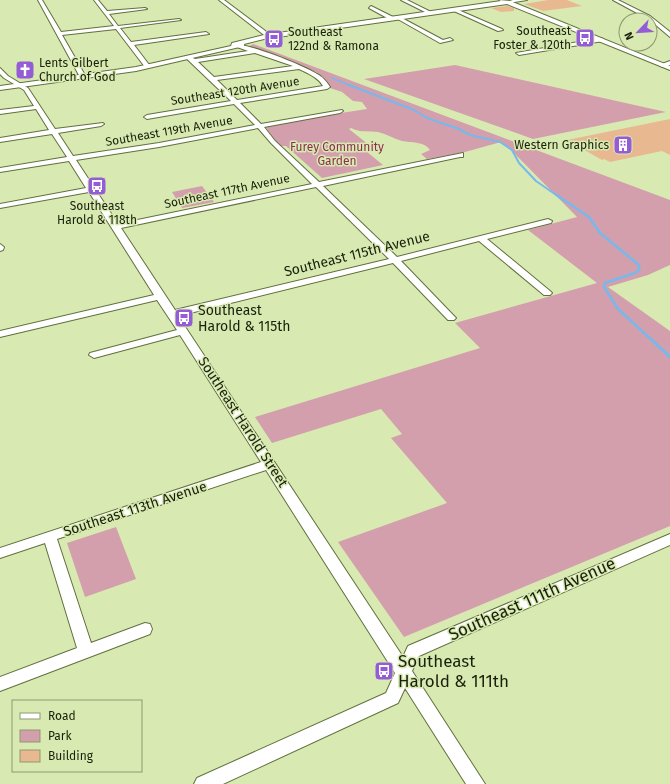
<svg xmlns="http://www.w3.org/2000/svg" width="670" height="784" font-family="'Fira Sans',sans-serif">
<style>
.green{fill:#d39fac}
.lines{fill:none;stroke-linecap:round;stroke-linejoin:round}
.stream-far3{stroke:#75b9ed;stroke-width:1.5}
.stream-far2{stroke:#75b9ed;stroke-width:2}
.stream-far1{stroke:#75b9ed;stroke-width:2.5}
.stream{stroke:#75b9ed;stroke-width:3}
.building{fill:#e8b991}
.minor-casing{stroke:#61703d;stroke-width:2}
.major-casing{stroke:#61703d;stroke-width:2}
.minor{fill:#fff;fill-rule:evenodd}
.major{fill:#fff;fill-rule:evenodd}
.labels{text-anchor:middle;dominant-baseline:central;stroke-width:3;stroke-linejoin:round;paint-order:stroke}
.far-poi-label{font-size:12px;fill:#1a200a;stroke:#d8eab2;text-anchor:end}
.far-street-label{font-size:12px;fill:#1a200a;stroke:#d8eab2}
.far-park-label{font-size:12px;fill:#8d2e4f;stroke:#d8eab2}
.street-label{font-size:14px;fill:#1a200a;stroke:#d8eab2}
.poi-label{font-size:14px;fill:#1a200a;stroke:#d8eab2;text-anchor:start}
.near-street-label{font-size:17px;fill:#1a200a;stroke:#d8eab2}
.near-poi-label{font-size:17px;fill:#1a200a;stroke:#d8eab2;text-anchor:start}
</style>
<rect width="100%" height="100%" fill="#d8eab2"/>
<g class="green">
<path d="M253,44l417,156v65l-22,10 -40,12 62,44v195l-266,111 -66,-95 109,-39 -56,-65 11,-4 -21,-25 -109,34 -17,-26 225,-69 -25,-25 142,-40 -69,-53 49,-13 -64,-65 -12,-10 -36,10 -38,7 -6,-5 9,-4c-6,-9 -19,-7 -28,-9 -8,-2 -15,-7 -24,-9 -9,-1 -18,1 -27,-4l-2,1 20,16 -8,2 22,18 -61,13 -36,-32h-5l-8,-8 -8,-12 43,-8 59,-9 -5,-7 -9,-1 -11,-9 -12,-4 -6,-10 -8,-6 -68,-25z"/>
<polygon points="455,65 666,112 533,139 364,79"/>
<polygon points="202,186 214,202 182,208 172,192"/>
<polygon points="116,527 136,579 85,597 67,543"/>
</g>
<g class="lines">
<polyline class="stream-far3" points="332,78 351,86"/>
<polyline class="stream-far2" points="349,85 414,110 427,118 459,129 470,135 500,142 512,150 519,163 536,181 559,197"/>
<polyline class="stream-far1" points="558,196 589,217 600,233 639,265 639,270 635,273 605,283 604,287 618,309 655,343"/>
<polyline class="stream" points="654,342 670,357"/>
</g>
<g class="building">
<polygon points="548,0 567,0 582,6 543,11 524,4"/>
<polygon points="507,6 514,8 514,11 501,12 491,8"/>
<polygon points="31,66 35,75 24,76 21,67"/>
<polygon points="670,119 670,155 662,151 610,162 604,159 602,160 567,140"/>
</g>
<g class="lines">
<defs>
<g id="minor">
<polygon points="38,0 42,0 61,32 114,26 94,0 98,0 107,11 145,8 147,9 109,14 118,26 179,19 181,20 120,28 131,42 206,32 209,34 134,45 150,66 147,68 145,67 116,29 62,35 86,77 83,79 80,77"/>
<polygon points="219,0 224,0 272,36 272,38 268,38"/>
<polygon points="401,0 407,0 433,13 429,14"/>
<polygon points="513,0 527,0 508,3 506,2"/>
<polygon points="613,0 618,0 650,16 670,32 670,37 650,20"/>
<polygon points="371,6 393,17 393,18 389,19 369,8"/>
<polygon points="456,9 502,29 503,30 498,31 454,11"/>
<polygon points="398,16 443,40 450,38 453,40 440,43 396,18"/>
<polygon points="601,38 603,39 603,41 519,55 516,53"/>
<path d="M237,45c13,-1 68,21 80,29 6,3 9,7 13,13l-3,2 -87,14 21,21 81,-14 1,1 -3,2 -76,14 11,14 44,41 144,-29v4h-3l-137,29 74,71 151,-38 4,2 -1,2 -64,16 63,52 2,2 -2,2h-6l-65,-54 -78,20 53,55 2,2 -2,2h-6l-55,-57 -215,53 225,341 5,-11 262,-112v11l-251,111 -7,15 73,113h-19l-61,-96 -7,15 -175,81h-29l3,-6 189,-85 9,-20 -129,-203 -209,69 34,104 54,-20 5,1 2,5 -2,5 -150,57v-14l77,-29 -32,-105 -45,15v-10l261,-86 -81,-127 -86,23 -5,-3 1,-2 87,-23 -20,-30 -157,37v-6l154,-36 -65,-103 -89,16v-4l86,-16 -17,-27 -69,11v-4l67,-11 -15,-23 -52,8v-4l49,-8 -13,-21 -36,5v-4l34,-4 -10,-16 -20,-12 -4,-4v-6l8,8 20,12 27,41 48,-6 1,1 -3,2 -43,7 15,23 86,-13 96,-18 -21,-21 -87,15 -3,-2 3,-2 84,-14 -45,-43 3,-2 6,3 53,-8 -11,-4zM255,53l38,13 -79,11 -16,-15zM299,69c8,4 19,8 24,17l-86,14 -20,-20zM258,128l13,15 41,41 -194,40 -42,-64 83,-13zM316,187l73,72 -214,51 -54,-82z"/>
<polygon points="670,61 670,65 662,67 659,65"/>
<polygon points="0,244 4,247 3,250 0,251"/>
</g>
<polygon id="major" points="499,0 510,1 670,66 670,70 507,4 264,39 244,44 244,46 136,71 0,90 0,86 136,67 231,46 232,43 264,35 501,1"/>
</defs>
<use href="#minor" class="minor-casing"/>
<use href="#major" class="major-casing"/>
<use href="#minor" class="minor"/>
<use href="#major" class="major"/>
</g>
<defs>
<symbol id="bus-square" viewBox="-11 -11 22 22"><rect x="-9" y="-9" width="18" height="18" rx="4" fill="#945cd5" stroke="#d8eab2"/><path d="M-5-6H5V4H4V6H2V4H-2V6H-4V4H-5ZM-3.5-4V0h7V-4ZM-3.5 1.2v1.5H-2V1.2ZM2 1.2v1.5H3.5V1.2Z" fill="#fff"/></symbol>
<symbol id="church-square" viewBox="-11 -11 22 22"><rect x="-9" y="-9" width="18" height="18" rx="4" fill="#945cd5" stroke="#d8eab2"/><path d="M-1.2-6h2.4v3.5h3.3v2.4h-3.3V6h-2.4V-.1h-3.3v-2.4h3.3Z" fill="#fff"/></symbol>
<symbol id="building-square" viewBox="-11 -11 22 22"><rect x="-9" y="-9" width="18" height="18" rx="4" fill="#945cd5" stroke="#d8eab2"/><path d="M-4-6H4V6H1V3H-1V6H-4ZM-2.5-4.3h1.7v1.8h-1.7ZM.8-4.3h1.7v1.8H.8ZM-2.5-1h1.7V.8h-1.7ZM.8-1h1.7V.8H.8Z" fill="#fff"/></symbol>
</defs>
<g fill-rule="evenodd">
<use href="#bus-square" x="574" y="27" width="22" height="22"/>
<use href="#bus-square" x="263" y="28" width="22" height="22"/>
<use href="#church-square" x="14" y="59" width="22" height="22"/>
<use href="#building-square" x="612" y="134" width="22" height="22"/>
<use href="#bus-square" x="86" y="175" width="22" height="22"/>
<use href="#bus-square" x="173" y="307" width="22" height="22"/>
<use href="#bus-square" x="373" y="660" width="22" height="22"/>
</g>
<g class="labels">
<g class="far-poi-label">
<text x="571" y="31">Southeast<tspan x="571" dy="14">Foster &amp; 120th</tspan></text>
<text x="288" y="32" text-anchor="start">Southeast<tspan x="288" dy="14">122nd &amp; Ramona</tspan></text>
<text x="39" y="63" text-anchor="start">Lents Gilbert<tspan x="39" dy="14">Church of God</tspan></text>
<text x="609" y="145">Western Graphics</text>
<text x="97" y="206" text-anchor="middle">Southeast<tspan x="97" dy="14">Harold &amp; 118th</tspan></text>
</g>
<g class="far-street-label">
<text transform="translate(235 91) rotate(-9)">Southeast 120th Avenue</text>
<text transform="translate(169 131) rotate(-10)">Southeast 119th Avenue</text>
<text transform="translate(227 191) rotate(-12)">Southeast 117th Avenue</text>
</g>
<g class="far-park-label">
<text x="337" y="147">Furey Community<tspan x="337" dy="14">Garden</tspan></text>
</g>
<g class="street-label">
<text transform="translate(357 254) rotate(-14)">Southeast 115th Avenue</text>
<text transform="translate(243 422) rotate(57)">Southeast Harold Street</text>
<text transform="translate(135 509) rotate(-18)">Southeast 113th Avenue</text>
</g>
<g class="poi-label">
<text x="198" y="310">Southeast<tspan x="198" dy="16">Harold &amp; 115th</tspan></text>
</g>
<g class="near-street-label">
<text transform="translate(532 599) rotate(-24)">Southeast 111th Avenue</text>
</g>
<g class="near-poi-label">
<text x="398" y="661">Southeast<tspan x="398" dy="20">Harold &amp; 111th</tspan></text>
</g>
</g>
<rect x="12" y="700" width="130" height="72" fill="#d8eab2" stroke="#8c996f"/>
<rect x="20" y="713" width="20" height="6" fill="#ffffff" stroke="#8c996f"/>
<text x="48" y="720" font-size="12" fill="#1a200a">Road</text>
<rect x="20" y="730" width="20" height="12" fill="#d39fac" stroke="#8c996f"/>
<text x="48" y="740" font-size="12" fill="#1a200a">Park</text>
<rect x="20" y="750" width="20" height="12" fill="#e8b991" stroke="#8c996f"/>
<text x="48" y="760" font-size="12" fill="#1a200a">Building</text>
<g transform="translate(638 32) rotate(245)"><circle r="19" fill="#d8eab2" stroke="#8c996f"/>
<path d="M0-3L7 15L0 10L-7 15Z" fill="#945cd5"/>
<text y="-6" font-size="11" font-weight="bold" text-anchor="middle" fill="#1a200a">N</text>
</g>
</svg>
